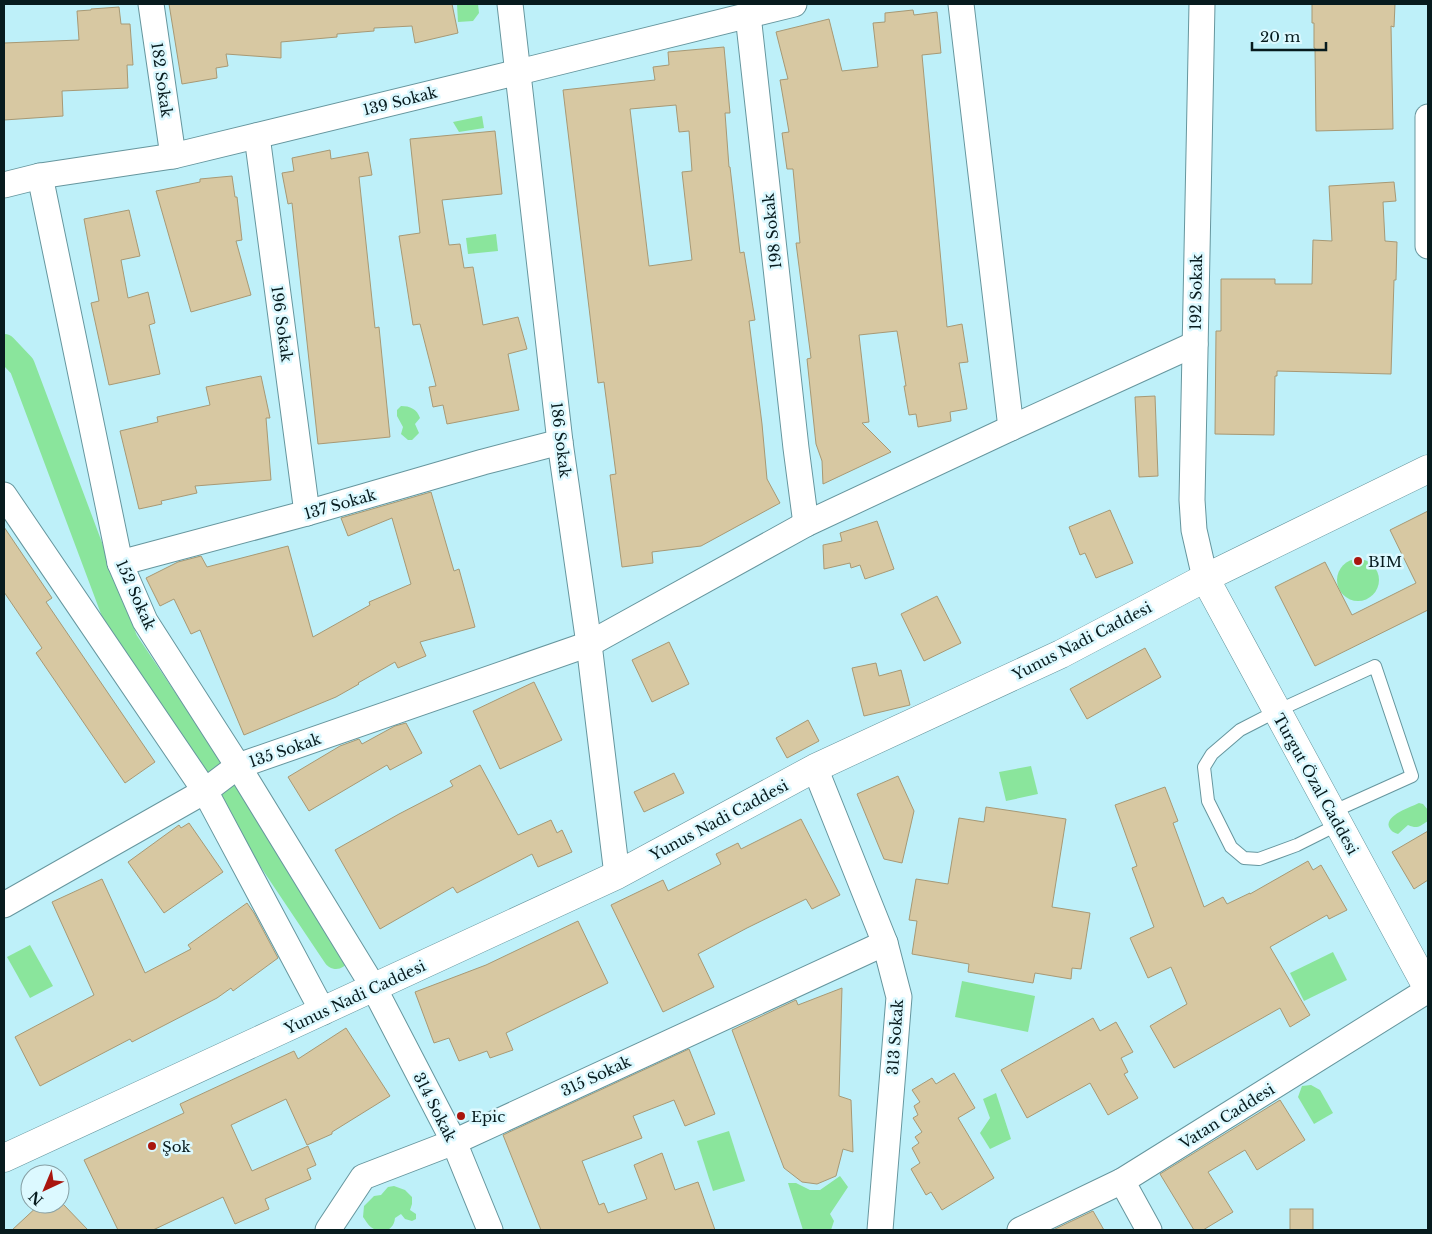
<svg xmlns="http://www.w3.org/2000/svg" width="1432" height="1234" font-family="'Libre Baskerville',serif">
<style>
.water{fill:#8ae59c}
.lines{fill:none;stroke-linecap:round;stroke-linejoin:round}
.canal{stroke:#8ae59c;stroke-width:26}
.building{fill:#d7c8a2;stroke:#a79975;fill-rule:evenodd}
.lane-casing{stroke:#66969e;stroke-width:14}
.street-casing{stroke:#66969e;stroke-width:27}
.secondary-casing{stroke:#66969e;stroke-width:29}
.lane{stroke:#fff;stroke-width:12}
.street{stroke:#fff;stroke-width:25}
.secondary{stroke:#fff;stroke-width:28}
.poi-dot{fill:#a9160f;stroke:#dcf9ff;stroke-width:2}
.labels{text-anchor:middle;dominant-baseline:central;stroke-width:5;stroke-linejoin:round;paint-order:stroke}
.street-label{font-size:15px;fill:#071b1e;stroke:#dcf9ff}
.poi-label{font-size:15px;fill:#071b1e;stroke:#dcf9ff;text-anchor:start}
</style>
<rect width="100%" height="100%" fill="#bef0f9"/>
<g class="water">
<polygon points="457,4 478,4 479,13 473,21 458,22"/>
<polygon points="482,116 484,128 459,132 453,122"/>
<polygon points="496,234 498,251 468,254 466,238"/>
<path d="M401,406c9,0 16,3 19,12l-5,6 4,9 -7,7h-4l-7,-6 2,-7 -6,-11v-6z"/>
<circle cx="1358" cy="580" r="21"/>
<polygon points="1031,766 1038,794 1006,801 999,772"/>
<path d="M1419,803l4,1 5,6v11c-9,6 -11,8 -20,4l-10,9c-4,-1 -7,-3 -9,-7 -4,-12 22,-20 30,-24z"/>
<polygon points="30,945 53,986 30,998 7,957"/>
<polygon points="1333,952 1347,980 1304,1001 1290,973"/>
<polygon points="962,981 1035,996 1028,1032 955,1017"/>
<polygon points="1311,1085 1320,1090 1333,1113 1314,1124 1298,1097 1302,1086"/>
<polygon points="996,1093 1011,1139 990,1149 980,1133 990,1118 983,1099"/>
<polygon points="729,1131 745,1181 713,1191 697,1141"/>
<polygon points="840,1176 848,1187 830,1214 834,1221 831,1230 803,1230 788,1183 796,1183 810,1190 820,1190"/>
<path d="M394,1186l11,4 7,7v7l-2,6 6,4v5l-4,2 -7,-2 -4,-5 -6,4c-1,11 -10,16 -21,11 -5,-2 -8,-8 -11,-12l1,-11 10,-10 7,-1 7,-8z"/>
</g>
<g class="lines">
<polyline class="canal" points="4,347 22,366 125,641 336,956"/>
</g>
<g class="building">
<polygon points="169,4 452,4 458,33 415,43 412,26 374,28 374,31 337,34 337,37 281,42 281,58 226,54 228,66 216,68 217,78 182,84"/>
<polygon points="1312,4 1395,4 1394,27 1391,26 1393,129 1316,131 1315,48 1314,48 1314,23 1312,23"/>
<polygon points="119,7 121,24 130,24 133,65 127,65 128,88 62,91 63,116 4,120 4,43 79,40 77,11 91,10 91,9"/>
<polygon points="913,10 914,15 937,12 941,53 922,55 947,327 962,324 968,362 959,363 967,409 950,412 951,421 918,427 916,414 909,415 904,386 906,386 897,331 859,335 869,422 862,423 891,452 823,484 822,461 816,444 807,359 811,358 796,243 800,243 793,169 787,169 782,133 789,132 780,80 788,79 776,32 829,19 842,71 878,67 873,23 885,22 885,13"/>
<path d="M724,47l6,66h-5l4,54h1l10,86 4,-1 11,68 -6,1 13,103 5,55 13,24 -79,43 -49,6 1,11 -31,4 -12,-92 6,-1 -12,-92 -6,1 -35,-293 92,-10 -2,-13 16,-2 -1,-13zM676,105l3,27 10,-1 3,40 -10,1 10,88 -43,6 -19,-157z"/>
<polygon points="495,131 502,194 442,200 449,245 460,244 464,268 473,267 483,325 518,317 527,349 508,354 519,410 447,424 443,405 433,407 429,387 436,386 420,324 413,325 399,236 420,233 410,139"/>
<polygon points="330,150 331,159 368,152 372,175 359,177 375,328 379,327 390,437 318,444 292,203 288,204 282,173 294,171 292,158"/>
<polygon points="232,176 235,197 237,197 242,240 236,241 251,295 191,312 156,191 200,182 200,179"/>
<polygon points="1394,182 1396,201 1383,202 1385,241 1397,242 1396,280 1394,280 1391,374 1277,371 1277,376 1275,376 1274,435 1215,434 1216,331 1221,331 1221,279 1275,279 1275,284 1312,284 1313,240 1332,241 1329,186"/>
<polygon points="129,210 140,256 121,260 128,298 148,292 155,323 149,325 160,374 109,385 91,303 99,301 84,219"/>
<polygon points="261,376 270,418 266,418 271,480 195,486 197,493 161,501 162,504 139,509 120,431 158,422 157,417 210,405 206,387"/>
<polygon points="1155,396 1158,476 1139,477 1135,397"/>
<polygon points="431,492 454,571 459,569 475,627 420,642 426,656 398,668 395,662 358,683 359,684 336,697 244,735 200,630 191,634 174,599 160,606 146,578 178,562 201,556 207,567 288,546 313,637 370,605 369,602 411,584 392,518 348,536 341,518"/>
<polygon points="1110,510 1133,563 1096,578 1085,553 1080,555 1069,527"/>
<polygon points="1428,511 1428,610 1315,666 1275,587 1325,562 1352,615 1416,583 1390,530"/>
<polygon points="877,521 894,569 865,579 860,565 851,568 850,563 824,569 823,545 842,541 840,533"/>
<polygon points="4,527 52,598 46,602 155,762 125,783 36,653 42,648 4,592"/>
<polygon points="937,596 961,643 924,661 901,614"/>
<polygon points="669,642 689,684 652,702 632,660"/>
<polygon points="1145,648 1161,677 1087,719 1070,689"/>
<polygon points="876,663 879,676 901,670 910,705 864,716 852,668"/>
<polygon points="534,682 562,740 500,769 473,711"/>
<polygon points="808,720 819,741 787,758 776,738"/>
<polygon points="406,723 422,753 390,770 387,765 309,811 288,777 340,746 359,739 362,744 395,726"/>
<polygon points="480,765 518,835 551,820 557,833 562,830 572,852 538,867 532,854 457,893 453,887 380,929 335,850 399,814 453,786 450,781"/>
<polygon points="674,773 684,793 644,812 634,792"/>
<polygon points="898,776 914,811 902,863 884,859 857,794"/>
<polygon points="1165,787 1178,821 1173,823 1204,907 1223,897 1227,904 1250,893 1250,894 1308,861 1313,870 1321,865 1347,910 1329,919 1327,915 1270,947 1310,1015 1290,1027 1280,1008 1174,1068 1150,1026 1187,1004 1171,967 1148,978 1130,938 1154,927 1132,868 1137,866 1115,805"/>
<polygon points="986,807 1066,819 1052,907 1090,913 1081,969 1072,968 1071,979 1035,973 1033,983 968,972 969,964 912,954 917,921 909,920 916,879 948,884 959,818 984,822"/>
<polygon points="801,819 840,895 812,909 806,899 747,928 698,954 714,987 663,1012 611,905 663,880 668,891 721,864 716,854 738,843 741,849"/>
<polygon points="189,823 223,872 164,913 128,862 179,825 181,828"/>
<polygon points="1428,831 1428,880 1414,889 1392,852"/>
<polygon points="102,879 145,973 191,949 188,945 247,903 254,913 278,958 233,991 231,988 217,998 132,1042 130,1039 40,1086 15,1037 94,995 52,902"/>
<polygon points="578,921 608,983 506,1033 513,1050 490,1058 487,1051 459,1061 449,1038 434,1043 415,992 486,965"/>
<polygon points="842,988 839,1096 851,1100 853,1152 843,1149 836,1176 817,1184 802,1182 784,1168 732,1030 796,1000 798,1005"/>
<polygon points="1093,1018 1100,1031 1116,1022 1133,1052 1121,1058 1128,1072 1124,1074 1138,1098 1108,1115 1090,1083 1027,1118 1001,1070"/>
<polygon points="346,1028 390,1096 332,1132 332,1134 307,1145 286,1099 231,1125 252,1171 308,1146 316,1165 307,1169 311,1179 265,1199 269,1209 235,1224 223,1197 153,1230 118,1230 84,1160 184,1113 180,1104 294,1051 298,1059"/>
<polygon points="689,1049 715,1114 685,1126 674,1100 633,1116 642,1138 582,1161 599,1205 604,1203 608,1213 647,1199 634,1165 662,1153 675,1190 698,1182 715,1230 541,1230 503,1135"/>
<polygon points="954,1073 975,1108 958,1118 994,1178 942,1210 931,1192 926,1195 911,1169 920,1163 912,1148 919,1143 915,1137 922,1132 913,1118 918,1115 914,1106 920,1102 912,1090 932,1078 936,1084"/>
<polygon points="1280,1100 1305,1140 1257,1170 1245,1150 1208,1172 1233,1212 1203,1230 1194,1230 1160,1174"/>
<polygon points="40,1204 63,1204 88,1230 12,1230"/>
<rect x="1290" y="1209" width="23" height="21"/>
<polygon points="1093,1211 1104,1230 1053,1230"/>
</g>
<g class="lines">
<defs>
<polyline id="lane" points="1332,812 1412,776 1375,666 1277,711 1240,730 1212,754 1204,767 1208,801 1231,847 1244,858 1259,859 1297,845 1339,824"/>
<g id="street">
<polyline points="151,4 173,156"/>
<polyline points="510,4 560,442 589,644 617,875"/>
<polyline points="961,4 1011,428"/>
<polyline points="1202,4 1192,500 1194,530 1205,578"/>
<polyline points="748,15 796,448 806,524"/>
<polyline points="1428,117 1428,246"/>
<polyline points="257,136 307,513"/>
<polyline points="40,176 120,563 145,621 238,766 374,988 454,1142 490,1230"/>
<polyline points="4,185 40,176 173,156 519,72 794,4"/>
<polyline points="4,495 205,791 323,1012"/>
<polyline points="120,563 307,513 483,462 560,442"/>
<polyline points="815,768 885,943 899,997 880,1230"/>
<polyline points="4,905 205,791 238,766 589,644 806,524 1011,428 1195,344"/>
<polyline points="1122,1181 1149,1230"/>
<polyline points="328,1230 363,1177 454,1142 885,943"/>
<polyline points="1020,1230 1122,1181 1428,990"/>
</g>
<g id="secondary">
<polyline points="1205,578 1428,989"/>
<polyline points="4,1158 617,875 815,768 1061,654 1205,578 1428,469"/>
</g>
</defs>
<use href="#lane" class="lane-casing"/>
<use href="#street" class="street-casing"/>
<use href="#secondary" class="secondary-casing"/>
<use href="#lane" class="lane"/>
<use href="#street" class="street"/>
<use href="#secondary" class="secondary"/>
</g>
<g class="poi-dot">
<circle cx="1358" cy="561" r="5"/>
<circle cx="461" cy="1116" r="5"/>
<circle cx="152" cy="1146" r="5"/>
</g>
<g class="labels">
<g class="street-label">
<text transform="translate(162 80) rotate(82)">182 Sokak</text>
<text transform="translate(400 101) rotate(-14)">139 Sokak</text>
<text transform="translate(772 231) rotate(-96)">198 Sokak</text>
<text transform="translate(1196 292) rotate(-89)">192 Sokak</text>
<text transform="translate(282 324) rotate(82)">196 Sokak</text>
<text transform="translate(561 440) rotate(83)">186 Sokak</text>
<text transform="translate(340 504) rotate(-16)">137 Sokak</text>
<text transform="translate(136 595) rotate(66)">152 Sokak</text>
<text transform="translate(1082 641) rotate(-27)">Yunus Nadi Caddesi</text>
<text transform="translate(285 750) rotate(-19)">135 Sokak</text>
<text transform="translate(1316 784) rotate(61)">Turgut Özal Caddesi</text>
<text transform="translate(719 820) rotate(-28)">Yunus Nadi Caddesi</text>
<text transform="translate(355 997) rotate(-25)">Yunus Nadi Caddesi</text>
<text transform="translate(895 1037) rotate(-86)">313 Sokak</text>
<text transform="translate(596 1076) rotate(-25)">315 Sokak</text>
<text transform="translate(435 1107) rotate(63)">314 Sokak</text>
<text transform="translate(1227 1116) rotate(-32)">Vatan Caddesi</text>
</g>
<g class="poi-label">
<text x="1368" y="561">BIM</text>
<text x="471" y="1116">Epic</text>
<text x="162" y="1146">Şok</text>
</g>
</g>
<rect width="1432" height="1234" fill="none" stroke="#071b1e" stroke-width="10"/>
<g transform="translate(45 1189) rotate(224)"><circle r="24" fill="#dcf9ff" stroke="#87a0a5"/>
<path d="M0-4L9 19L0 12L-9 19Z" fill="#a9160f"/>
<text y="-8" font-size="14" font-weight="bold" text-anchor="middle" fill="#071b1e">N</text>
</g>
<path d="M1252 42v8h74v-8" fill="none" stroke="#071b1e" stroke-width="2.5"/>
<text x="1260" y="42" font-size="15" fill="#071b1e" stroke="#dcf9ff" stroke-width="4" paint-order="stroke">20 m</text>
</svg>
